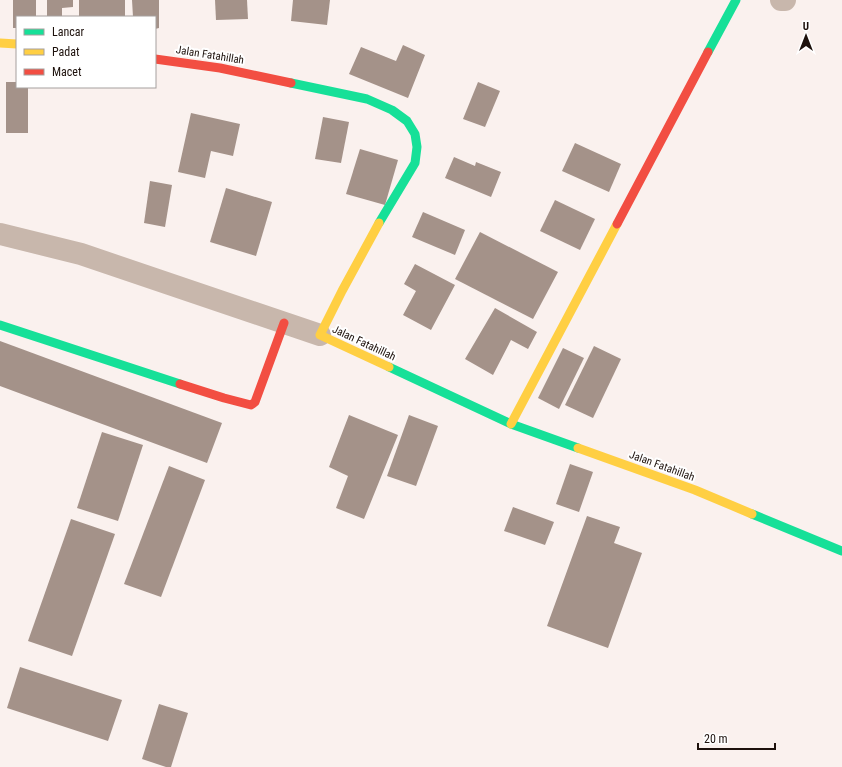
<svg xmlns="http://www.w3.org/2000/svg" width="842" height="767" font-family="'Roboto Condensed',sans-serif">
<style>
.building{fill:#a49289}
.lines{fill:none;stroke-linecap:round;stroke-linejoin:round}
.street{stroke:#c8b7ac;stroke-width:22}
.fast{stroke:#16e098;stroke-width:9}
.slow{stroke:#ffcf43;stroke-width:9}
.jam{stroke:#f24e42;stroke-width:9}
.labels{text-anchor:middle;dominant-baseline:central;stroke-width:4;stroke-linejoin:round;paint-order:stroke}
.street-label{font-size:11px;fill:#1d110c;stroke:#fff}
</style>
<rect width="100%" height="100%" fill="#faf1ee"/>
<g class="building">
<polygon points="13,0 36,0 36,17 17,17 17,28 13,28"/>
<polygon points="47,0 73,0 73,7 62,8 62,17 47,17"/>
<rect x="79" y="0" width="46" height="17"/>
<polygon points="132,0 159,0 159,28 155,29 155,17 133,17"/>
<polygon points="215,0 247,0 248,19 216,20"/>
<polygon points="293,0 330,0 327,25 291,21"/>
<polygon points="403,45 425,55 408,98 349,74 361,47 396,61"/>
<polygon points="6,82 17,82 17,87 28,87 28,133 6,133"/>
<polygon points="478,82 500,91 485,127 463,119"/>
<polygon points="191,113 240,124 233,156 211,151 205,178 178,172"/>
<polygon points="323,117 349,122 341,163 315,159"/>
<polygon points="575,143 621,164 609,192 562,171"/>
<polygon points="360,149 398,160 385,205 346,194"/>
<polygon points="454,157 475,166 476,162 501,172 491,197 445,178"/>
<polygon points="150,181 172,185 165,227 144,223"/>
<polygon points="226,188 272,202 256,256 210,242"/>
<polygon points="555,200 595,219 580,250 540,231"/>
<polygon points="423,212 465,230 455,255 412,237"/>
<polygon points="480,232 558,272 533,319 455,279"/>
<polygon points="415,264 455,285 431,330 403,315 416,291 404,284"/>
<polygon points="495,308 537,332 528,349 511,340 493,375 465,359"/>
<polygon points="0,341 222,423 207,463 0,386"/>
<polygon points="594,346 621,359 593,418 565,405"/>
<polygon points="563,348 584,358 559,409 538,398"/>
<polygon points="349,415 398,435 364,519 336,508 348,476 329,467"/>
<polygon points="409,415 438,426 416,486 387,476"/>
<polygon points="102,432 143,445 118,521 77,508"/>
<polygon points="570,464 593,472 579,512 556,504"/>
<polygon points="169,466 205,480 161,597 124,584"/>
<polygon points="513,507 554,522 545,545 504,531"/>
<polygon points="587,516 620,527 614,543 642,553 608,648 547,626"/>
<polygon points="71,519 115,534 72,656 28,641"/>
<polygon points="20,667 122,700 108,741 7,708"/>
<polygon points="159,704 188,713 171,767 166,767 142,759"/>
</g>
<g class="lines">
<g class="street">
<polyline points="781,0 785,0"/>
<polyline points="0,234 81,254 320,335"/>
</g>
<g class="fast">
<polyline points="708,52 736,0"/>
<polyline points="291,83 367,99 392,110 407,121 415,134 417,147 415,163 379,223"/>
<polyline points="0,325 180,384"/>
<polyline points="389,367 511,424 578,448"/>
<polyline points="752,514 842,551"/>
</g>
<g class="slow">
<polyline points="0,43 17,44"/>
<polyline points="379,223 342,291 320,335 389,367"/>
<polyline points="511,424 617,224"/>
<polyline points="578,448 695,490 752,514"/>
</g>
<g class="jam">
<polyline points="155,59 220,68 291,83"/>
<polyline points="617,224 708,52"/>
<polyline points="180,384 224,398 251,405 255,402 284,323"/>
</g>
</g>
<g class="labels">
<g class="street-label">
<text transform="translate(210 55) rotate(9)">Jalan Fatahillah</text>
<text transform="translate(364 343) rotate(25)">Jalan Fatahillah</text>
<text transform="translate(662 466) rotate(20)">Jalan Fatahillah</text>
</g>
</g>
<rect x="16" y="16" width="140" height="72" fill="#ffffff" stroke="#a5a09e"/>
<rect x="24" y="29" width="20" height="6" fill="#16e098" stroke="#a5a09e"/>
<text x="52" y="36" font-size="12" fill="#1d110c">Lancar</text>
<rect x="24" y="49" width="20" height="6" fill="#ffcf43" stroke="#a5a09e"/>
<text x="52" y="56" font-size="12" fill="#1d110c">Padat</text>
<rect x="24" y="69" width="20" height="6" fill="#f24e42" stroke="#a5a09e"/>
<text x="52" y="76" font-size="12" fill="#1d110c">Macet</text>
<g transform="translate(806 36)" stroke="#ffffff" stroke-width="3" paint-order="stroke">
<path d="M0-3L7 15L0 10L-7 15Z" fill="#1d110c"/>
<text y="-6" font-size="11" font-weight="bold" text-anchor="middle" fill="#1d110c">U</text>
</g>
<path d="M698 743v6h77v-6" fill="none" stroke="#1d110c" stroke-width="2"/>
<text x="704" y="743" font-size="12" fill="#1d110c" stroke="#ffffff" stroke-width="3" paint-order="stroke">20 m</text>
</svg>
